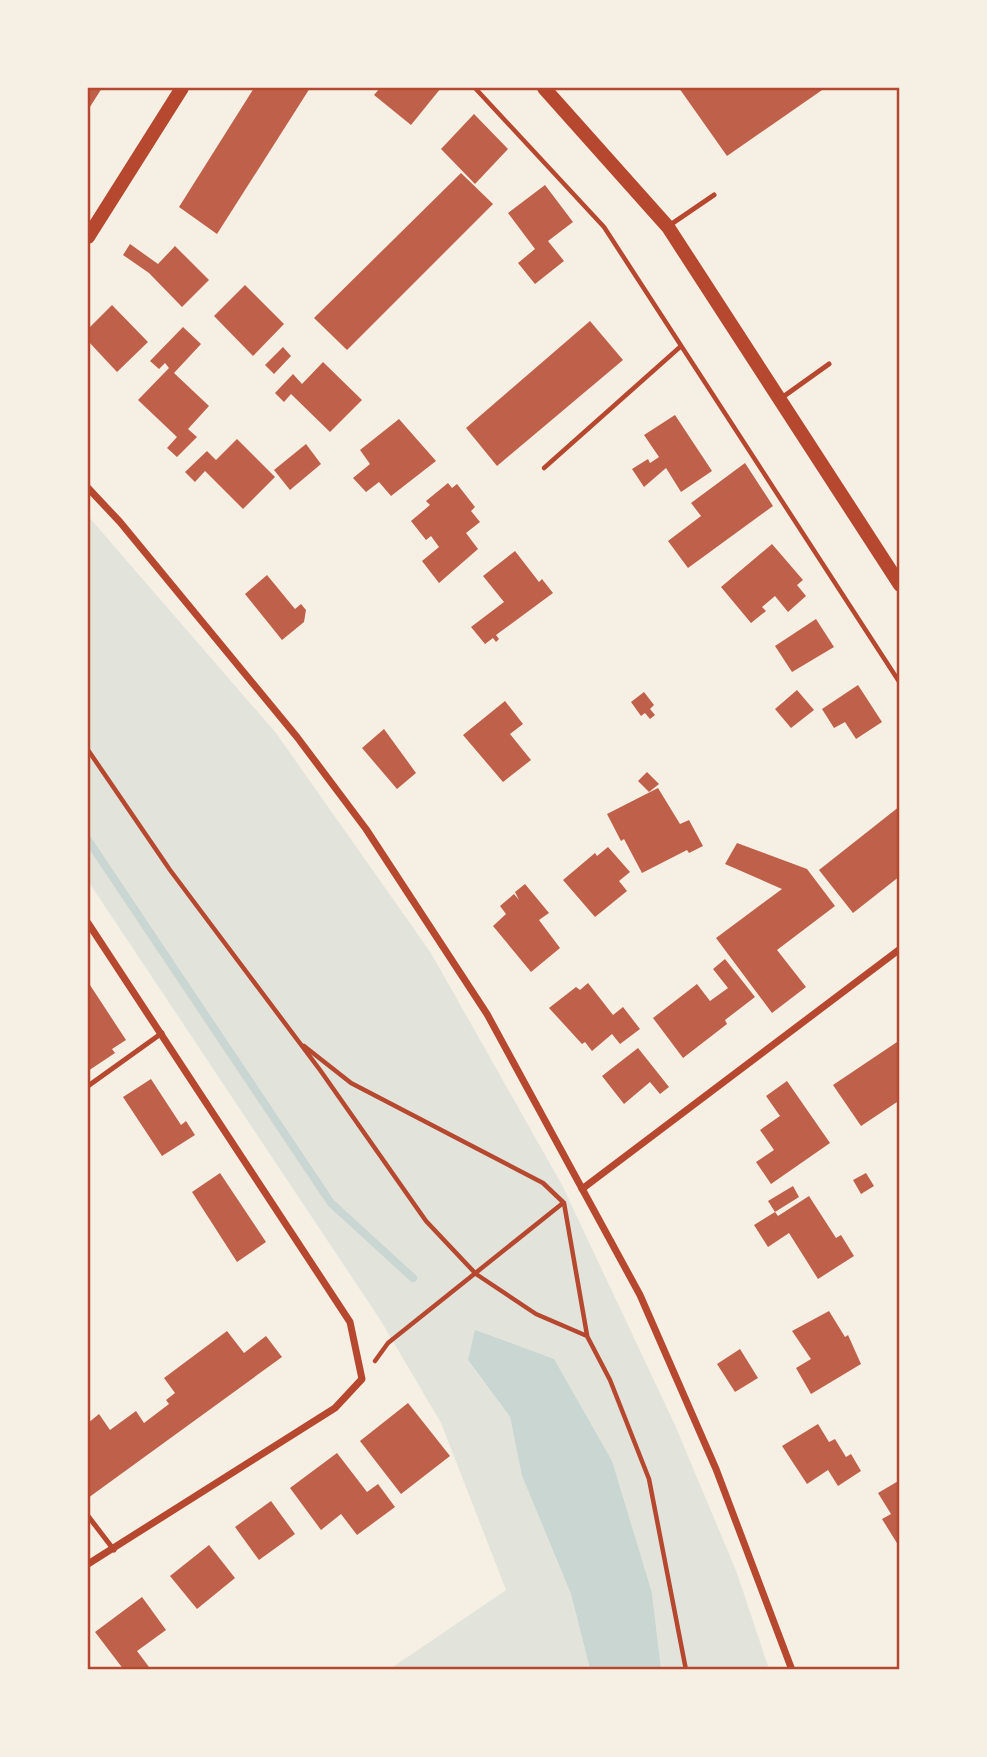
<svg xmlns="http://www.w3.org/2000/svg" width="987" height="1757" font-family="Montserrat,sans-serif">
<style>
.green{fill:#e2e4dc}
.water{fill:#c9d6d2}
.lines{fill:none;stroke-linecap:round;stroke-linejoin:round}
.stream{stroke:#c9d6d2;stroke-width:8}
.building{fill:#bf614a}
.path{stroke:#b5482f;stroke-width:4.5}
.service{stroke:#b5482f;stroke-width:5}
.minor{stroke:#b5482f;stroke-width:7}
.secondary{stroke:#b5482f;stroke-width:14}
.neatline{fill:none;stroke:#b5482f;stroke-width:2.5}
</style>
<rect width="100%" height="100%" fill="#f6efe4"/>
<polygon class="green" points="88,516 276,733 431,953 562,1185 675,1425 737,1573 769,1669 661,1669 652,1593 468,1361 510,1417 522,1476 571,1594 590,1669 390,1669 506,1590 441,1423 381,1321 88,881"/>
<polygon class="water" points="475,1330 554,1359 612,1461 652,1593 661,1669 590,1669 571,1594 522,1476 510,1417 468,1360"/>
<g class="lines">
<polyline class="stream" points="88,840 331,1203 413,1278"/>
</g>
<g class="building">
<polygon points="88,88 102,88 88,110"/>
<polygon points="254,88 310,88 217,234 179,207"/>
<polygon points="380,88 441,88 411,125 374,95"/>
<polygon points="679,88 825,88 727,156"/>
<polygon points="474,114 508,149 475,184 441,149"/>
<polygon points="461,173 493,204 347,350 314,318"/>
<polygon points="545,185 573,222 548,241 564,261 535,284 518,263 535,249 508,213"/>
<polygon points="130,244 158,264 175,246 209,280 182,307 149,273 123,255"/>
<polygon points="245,285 284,324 253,356 214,316"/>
<polygon points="112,305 148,342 117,372 88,341 88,329"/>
<polygon points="590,321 623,360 497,466 466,428"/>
<polygon points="183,327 201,344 174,373 209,406 188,429 197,437 177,457 167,448 177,437 138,400 169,368 165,363 159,369 150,361"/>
<polygon points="283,347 291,356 274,374 265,365"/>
<polygon points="323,362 362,400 330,432 291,394 284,402 275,393 293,374 302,384"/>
<polygon points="675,415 712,471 681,492 666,468 644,487 632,469 648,459 650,463 659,457 644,435"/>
<polygon points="399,419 436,461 391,496 379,482 366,492 353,478 370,464 360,450"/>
<polygon points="237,439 275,477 243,509 205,471 195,482 185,472 207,451 216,460"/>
<polygon points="306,444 321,464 290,490 274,470"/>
<polygon points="745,463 773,506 688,568 668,541 701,516 691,503"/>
<polygon points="448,483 452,488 457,484 475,507 471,511 480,522 466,533 478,549 439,583 422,561 439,547 431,536 426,540 411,521 430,505 426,501"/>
<polygon points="772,544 803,580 797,585 806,596 788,612 775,596 762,607 766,611 751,623 721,587"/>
<polygon points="515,551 539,582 542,579 553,593 496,635 499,639 496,642 493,638 485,644 471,627 504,602 483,576"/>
<polygon points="267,575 295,609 301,604 306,610 304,622 282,640 245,594"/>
<polygon points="816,619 834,647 792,672 775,646"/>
<polygon points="858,685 882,722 856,739 845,722 834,728 822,709"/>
<polygon points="797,690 814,710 791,728 775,709"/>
<polygon points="644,692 654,705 650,709 655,715 650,719 645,713 641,716 631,702"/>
<polygon points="505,701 523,724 510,734 531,760 503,782 463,735"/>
<polygon points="384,729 416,773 397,789 362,748"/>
<polygon points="647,772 659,784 649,792 638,781"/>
<polygon points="658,788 680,824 689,820 703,846 689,853 687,850 642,873 624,839 621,841 607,814"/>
<polygon points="900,806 900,876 853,913 819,870"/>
<polygon points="737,843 807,869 835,906 777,950 806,987 772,1013 716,938 782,889 725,864"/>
<polygon points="608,847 630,872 619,881 627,891 595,917 563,880 595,853 597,856"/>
<polygon points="525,884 549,913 539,920 560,948 531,972 493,926 506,914 500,906 514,894 519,900 515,892"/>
<polygon points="725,959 755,997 725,1020 727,1024 683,1058 653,1018 697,984 710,1001 728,988 713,969"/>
<polygon points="88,982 126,1040 112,1049 115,1053 88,1071"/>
<polygon points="588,983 613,1015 623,1007 640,1029 620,1044 612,1034 592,1051 585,1042 582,1044 549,1008 576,987 580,990"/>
<polygon points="900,1040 900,1100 861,1126 833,1085"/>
<polygon points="638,1048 669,1087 660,1094 650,1082 624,1104 602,1076"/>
<polygon points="151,1079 181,1125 186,1121 195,1135 162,1156 123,1097"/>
<polygon points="787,1081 830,1143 771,1184 756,1162 774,1150 760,1130 780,1116 766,1096"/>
<polygon points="220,1173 266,1242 237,1262 192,1192"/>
<polygon points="866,1173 874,1186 861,1194 853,1180"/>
<polygon points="793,1186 799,1197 775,1212 768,1201"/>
<polygon points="809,1196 836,1238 841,1235 854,1256 818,1279 789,1233 768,1247 754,1225 775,1212 778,1216"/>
<polygon points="829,1311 845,1337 848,1335 861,1364 811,1394 796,1368 811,1359 792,1331"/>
<polygon points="227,1331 244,1353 266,1336 282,1357 88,1498 88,1423 99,1414 110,1430 136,1411 144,1423 169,1404 166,1400 175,1393 164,1378"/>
<polygon points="740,1349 758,1378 735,1392 717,1364"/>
<polygon points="408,1403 450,1456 401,1494 360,1441"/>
<polygon points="818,1424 829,1442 835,1439 846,1457 851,1454 861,1471 838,1486 828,1470 807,1484 782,1446"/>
<polygon points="337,1453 367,1492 378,1484 395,1507 357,1535 341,1514 321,1530 290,1488"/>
<polygon points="900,1480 900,1548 882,1519 891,1514 878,1493"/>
<polygon points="271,1501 295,1534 259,1560 235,1527"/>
<polygon points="209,1545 235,1578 197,1609 170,1576"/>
<polygon points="142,1597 166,1630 137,1651 149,1667 124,1670 95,1632"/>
</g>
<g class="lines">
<g class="path">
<polyline points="475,88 604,227 900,683"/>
<polyline points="544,468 680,347"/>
<polyline points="88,750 170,870 320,1070 426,1221 476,1274 536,1314 587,1336 610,1380 649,1479 686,1670"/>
<polyline points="304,1046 351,1083 543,1183 564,1203 587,1335"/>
<polyline points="375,1361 388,1343 563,1203"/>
</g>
<g class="service">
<polyline points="670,225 714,195"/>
<polyline points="780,399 829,364"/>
<polyline points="88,1086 162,1033"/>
<polyline points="88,1516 114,1550"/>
</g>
<g class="minor">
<polyline points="88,488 120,522 297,737 366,829 487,1014 640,1295 716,1469 792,1670"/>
<polyline points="88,923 350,1322 362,1379 335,1408 88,1564"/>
<polyline points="582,1189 900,949"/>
</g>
<g class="secondary">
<polyline points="544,88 668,227 900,585"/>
<polyline points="88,237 182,88"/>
</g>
</g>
<rect width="987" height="1757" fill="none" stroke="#f6efe4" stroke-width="178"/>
<rect x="89" y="89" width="809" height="1579" class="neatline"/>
</svg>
